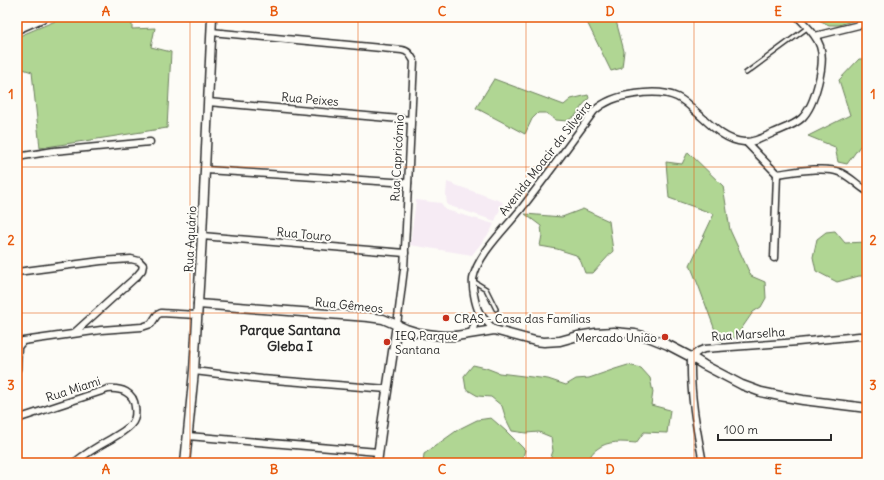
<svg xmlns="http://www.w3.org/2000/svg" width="884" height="480" font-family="Delius,sans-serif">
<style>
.built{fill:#f6ebf4}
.green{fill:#b0d693;stroke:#6e805f}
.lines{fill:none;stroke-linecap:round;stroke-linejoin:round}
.service-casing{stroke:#2b2b2b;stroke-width:6}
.minor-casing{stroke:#2b2b2b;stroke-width:9}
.tertiary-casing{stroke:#2b2b2b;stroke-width:11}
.primary-casing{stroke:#2b2b2b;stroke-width:13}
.service{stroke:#fdfcf7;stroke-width:3}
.minor{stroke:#fdfcf7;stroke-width:6}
.tertiary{stroke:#fdfcf7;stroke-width:8}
.primary{stroke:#fdfcf7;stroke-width:10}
.grid{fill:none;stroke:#e8590c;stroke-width:1;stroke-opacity:0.55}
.poi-dot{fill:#c8321e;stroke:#fdfcf7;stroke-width:1.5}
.labels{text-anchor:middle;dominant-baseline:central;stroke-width:4;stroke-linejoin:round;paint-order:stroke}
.street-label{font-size:12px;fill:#2b2b2b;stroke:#fdfcf7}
.poi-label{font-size:12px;fill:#2b2b2b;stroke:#fdfcf7;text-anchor:start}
.quarter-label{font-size:14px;font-weight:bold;fill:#2b2b2b;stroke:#fdfcf7}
.neatline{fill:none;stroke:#e8590c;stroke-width:1.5}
.grid-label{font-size:13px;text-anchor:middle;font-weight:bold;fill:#e8590c}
</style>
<rect width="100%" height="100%" fill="#fdfcf7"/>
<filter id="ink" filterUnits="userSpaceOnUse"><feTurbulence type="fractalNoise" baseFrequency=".025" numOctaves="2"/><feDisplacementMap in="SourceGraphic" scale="8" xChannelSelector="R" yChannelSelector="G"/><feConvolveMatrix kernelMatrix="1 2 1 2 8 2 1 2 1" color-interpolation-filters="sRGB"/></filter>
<g filter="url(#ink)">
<g class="built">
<polygon points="447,182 503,202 495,221 447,205 446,195"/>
<polygon points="416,200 441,203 446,210 494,224 490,232 472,255 410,245"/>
</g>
<g class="green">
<polygon points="65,17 132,17 132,29 155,28 151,47 171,52 167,128 40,148 32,72 17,67 17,37"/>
<polygon points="563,17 615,17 624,51 622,68 611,71 585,18 564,20"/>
<polygon points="813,17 855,17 855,20 839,25 829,25"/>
<polygon points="859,59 867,59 867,147 860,146 847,164 838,162 835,147 808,136 850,115 839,80"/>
<polygon points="494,79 564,105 571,99 588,95 589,98 582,106 576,115 567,121 556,120 546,113 538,113 532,119 525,134 476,108"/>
<polygon points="688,152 723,186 730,230 751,276 765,282 766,298 761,307 753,312 735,338 719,341 699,287 690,265 714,214 669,198 666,162 682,164"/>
<polygon points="583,209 609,221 613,251 593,273 585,273 581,262 576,255 557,249 540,246 542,235 541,226 525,214 562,217"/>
<polygon points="835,231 845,243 867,242 867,276 859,276 837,282 816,271 813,257 817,239 826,232"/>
<path d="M473,365l13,3 13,5 49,6 18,6 10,-6 13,-1 26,-9 13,-4 13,3 9,10 3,14 -2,13 19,5 -3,23 -23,-1 -8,11c-13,-1 -28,-3 -39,6 -4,2 -6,7 -9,10l2,4h-41l4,-12 -2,-14 -12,-5 -13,1 -14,-2 -6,-12 -4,-13 -11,-9 -13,-1 -12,-7 -2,-13z"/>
<polygon points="491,418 506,431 525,450 521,463 423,463 424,454 459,429 477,420"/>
</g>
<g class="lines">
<defs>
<g id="service">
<polyline points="746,73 807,28"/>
<polyline points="473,281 486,289 496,309"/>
</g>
<g id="minor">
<path d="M211,32l191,18c7,1 9,6 12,11l-10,208 -7,56"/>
<polyline points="815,36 867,23"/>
<polyline points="208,102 411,120"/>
<path d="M746,142l31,32c16,-2 48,-8 62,-2 11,4 18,13 28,19"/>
<polyline points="17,157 54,151 150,142"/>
<polyline points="206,170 408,183"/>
<polyline points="202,236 405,253"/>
<polyline points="774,258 777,174"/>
<polyline points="17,272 101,261 131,259 139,261 143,265 142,270 137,276 74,333"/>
<path d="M494,330c-4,-5 -12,-13 -15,-18 -4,-8 -7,-25 -6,-33 4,-24 33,-51 48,-70 25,-32 49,-65 73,-98 12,-11 25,-15 41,-17 13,-2 29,-3 42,3 6,3 12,8 17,13 15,13 29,30 50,32 10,1 20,-5 29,-9 9,-4 22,-8 29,-15 13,-13 24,-55 18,-72 -4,-12 -14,-20 -22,-29"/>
<polyline points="471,334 479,312"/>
<polyline points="17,369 18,347 23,341 101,330 142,327 151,324 157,315 161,313 197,315"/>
<polyline points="194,371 262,379 387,389"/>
<path d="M17,419l91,-30c13,-1 26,3 27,18 1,6 1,10 -2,15 -5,8 -15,12 -22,17 -13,7 -26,15 -37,24"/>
<polyline points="188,436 378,452"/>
<path d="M703,463c-7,-37 -13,-68 -12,-106l8,-6 5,-2 94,-7 61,-6h8"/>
</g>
<g id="tertiary">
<polyline points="198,304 368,317 383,319 397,325 406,329 419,333 443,336 456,336 494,330 535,341 544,342 560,341 578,336 596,333 614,332 635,334 648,337 668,345 691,357 704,365 742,385 761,392 780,396 803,400 867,408"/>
<polyline points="185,463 194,371 202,236 212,17"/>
<polyline points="377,463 383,418 397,325"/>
</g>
<g id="primary">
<polyline points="17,19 21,17"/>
<polyline points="17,28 42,17"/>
</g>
</defs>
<use href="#service" class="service-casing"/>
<use href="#minor" class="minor-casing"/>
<use href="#tertiary" class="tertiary-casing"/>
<use href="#primary" class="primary-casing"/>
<use href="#service" class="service"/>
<use href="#minor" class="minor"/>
<use href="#tertiary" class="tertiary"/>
<use href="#primary" class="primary"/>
</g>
</g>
<path class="grid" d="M190,17v446M358,17v446M526,17v446M694,17v446M17,167h850M17,313h850"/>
<g class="poi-dot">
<circle cx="446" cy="318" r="4"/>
<circle cx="665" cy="337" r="4"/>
<circle cx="387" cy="342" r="4"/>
</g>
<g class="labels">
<g class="street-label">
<text transform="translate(310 99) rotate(5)">Rua Peixes</text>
<text transform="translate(397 158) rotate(-87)">Rua Capricórnio</text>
<text transform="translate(545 158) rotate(-52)">Avenida Moacir da Silveira</text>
<text transform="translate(304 234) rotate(5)">Rua Touro</text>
<text transform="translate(190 239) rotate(-87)">Rua Aquário</text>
<text transform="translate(349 305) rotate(6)">Rua Gêmeos</text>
<text transform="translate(748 334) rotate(-4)">Rua Marselha</text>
<text transform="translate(73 389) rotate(-18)">Rua Miami</text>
</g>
<g class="poi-label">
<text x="454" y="318">CRAS - Casa das Famílias</text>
<text x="395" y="335">IEQ Parque<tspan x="395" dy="14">Santana</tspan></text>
<text x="657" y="337" text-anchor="end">Mercado União</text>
</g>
<g class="quarter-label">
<text x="290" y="330">Parque Santana<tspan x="290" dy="16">Gleba I</tspan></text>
</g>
</g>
<rect width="884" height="480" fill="none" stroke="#fdfcf7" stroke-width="44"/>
<path d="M718 434v6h113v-6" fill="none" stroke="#2b2b2b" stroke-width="2"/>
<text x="724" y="434" font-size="12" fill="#2b2b2b" stroke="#fdfcf7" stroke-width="3" paint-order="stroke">100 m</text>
<rect x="22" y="22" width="840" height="436" class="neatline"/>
<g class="grid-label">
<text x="106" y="16">A</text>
<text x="274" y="16">B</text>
<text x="442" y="16">C</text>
<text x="610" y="16">D</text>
<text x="778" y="16">E</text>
<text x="11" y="99">1</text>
<text x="873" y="99">1</text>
<text x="11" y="245">2</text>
<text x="873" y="245">2</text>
<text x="11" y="390">3</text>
<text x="873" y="390">3</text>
<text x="106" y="474">A</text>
<text x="274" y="474">B</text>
<text x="442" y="474">C</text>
<text x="610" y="474">D</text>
<text x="778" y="474">E</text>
</g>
</svg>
